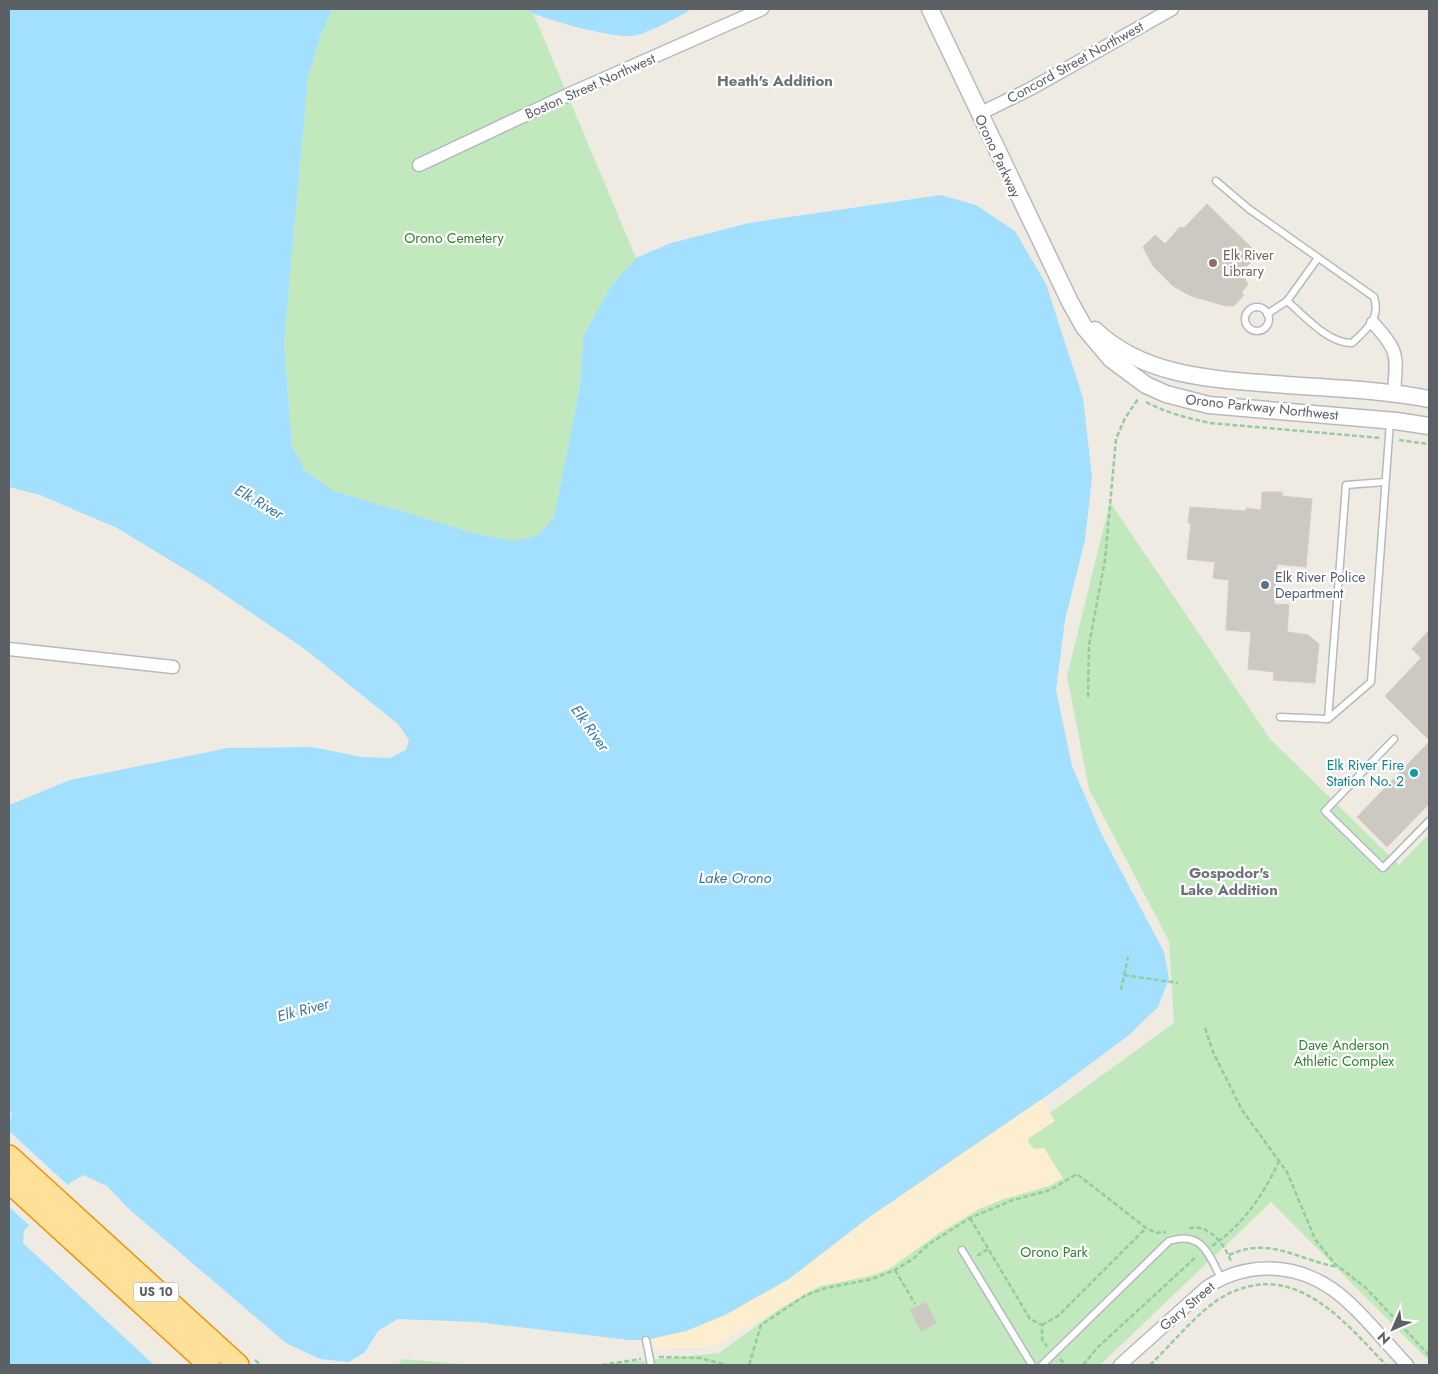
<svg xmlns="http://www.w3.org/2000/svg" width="1438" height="1374" font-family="Jost,sans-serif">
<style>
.green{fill:#c1e9bd}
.sand{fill:#fdeed0}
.water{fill:#a3dfff}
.pier{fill:#efebe3}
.building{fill:#ccc8c2;stroke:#d4ccc1}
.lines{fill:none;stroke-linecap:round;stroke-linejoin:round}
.service-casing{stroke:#b6babe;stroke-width:9}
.minor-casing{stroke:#b6babe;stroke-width:15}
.tertiary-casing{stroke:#b6babe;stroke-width:19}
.trunk-casing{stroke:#f29100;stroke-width:24}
.path{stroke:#95cba0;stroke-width:2.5;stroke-dasharray:5 2.5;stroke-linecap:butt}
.service{stroke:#fff;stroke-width:6}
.minor{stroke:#fff;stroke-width:12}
.tertiary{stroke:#fff;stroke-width:16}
.trunk{stroke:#ffe099;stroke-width:21}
.education-dot{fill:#8d6e63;stroke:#fff;stroke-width:2}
.service-dot{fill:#5c6f8a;stroke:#fff;stroke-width:2}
.culture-dot{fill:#0f9aa8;stroke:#fff;stroke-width:2}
.labels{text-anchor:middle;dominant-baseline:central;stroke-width:4.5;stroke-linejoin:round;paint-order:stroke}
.shield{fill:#fff;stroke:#8c9093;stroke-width:1}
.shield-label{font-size:12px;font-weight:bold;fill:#5b6065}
.street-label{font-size:14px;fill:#5b6065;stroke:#fff}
.park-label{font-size:14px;fill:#30822d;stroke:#fff}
.education-label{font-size:14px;fill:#785e54;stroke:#fff;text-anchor:start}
.service-label{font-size:14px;fill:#4e5e75;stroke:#fff;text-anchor:start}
.culture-label{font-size:14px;fill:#0d838f;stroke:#fff;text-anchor:end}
.neighbourhood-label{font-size:15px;font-weight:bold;fill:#6c7277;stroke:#fff}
.water-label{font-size:15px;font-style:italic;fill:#3376a7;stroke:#fff}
</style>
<rect width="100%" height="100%" fill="#efebe3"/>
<g class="green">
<polygon points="333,9 523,9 534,15 636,258 610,287 583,337 580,386 554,517 538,535 514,541 474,533 333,491 306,472 292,446 284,343 308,77 321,34"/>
<polygon points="1110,502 1270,739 1399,865 1429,834 1429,1361 1271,1202 1100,1365 599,1365 719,1353 1174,1023 1169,941 1089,789 1067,676"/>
<polygon points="403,1359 473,1365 397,1365"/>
</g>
<polygon class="sand" points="1041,1099 1055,1121 1029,1138 1028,1142 1034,1149 1044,1148 1063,1178 1049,1186 1004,1199 979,1209 938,1234 889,1269 870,1276 820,1286 712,1347 653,1348 652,1338 686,1331 725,1315 789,1279 868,1218"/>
<g class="water">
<polygon points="9,9 333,9 321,34 308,77 284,343 292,446 306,472 334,491 474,533 514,541 538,535 554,517 580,386 583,337 610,287 636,258 671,243 749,223 941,195 976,205 1015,231 1046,284 1083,398 1092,477 1085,540 1065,620 1056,690 1072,766 1102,835 1164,952 1169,979 1158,1007 1129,1035 1058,1088 868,1218 789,1279 725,1315 686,1331 646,1340 629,1340 477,1322 398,1319 378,1331 365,1352 349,1362 320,1359 286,1343 130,1210 107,1186 83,1175 70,1183 24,1231 23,1243 154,1365 9,1365 9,1124 12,1114 9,1110 9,805 70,780 228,748 312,747 362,757 390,758 406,750 409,740 398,724 306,650 206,582 117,528 40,495 9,487"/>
<path d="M523,9h169c-14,8 -45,25 -60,27 -20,2 -91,-17 -109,-27z"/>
</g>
<polygon class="pier" points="9,1131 70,1187 31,1227 9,1207"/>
<g class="building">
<polygon points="1207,204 1259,255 1241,271 1248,285 1241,293 1244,295 1234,306 1226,306 1191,296 1173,286 1153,266 1143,247 1155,235 1165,244 1180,227 1184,228"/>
<polygon points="1262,492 1282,492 1282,496 1312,499 1306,567 1277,564 1274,604 1289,605 1287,632 1308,635 1319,644 1315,683 1273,680 1274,672 1248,669 1251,632 1226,630 1229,580 1213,578 1215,562 1187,559 1191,523 1188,523 1190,507 1246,511 1246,508 1261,510"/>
<polygon points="1429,630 1429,740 1385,696 1421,658 1412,649"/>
<polygon points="1429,742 1429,804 1387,847 1357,817"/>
<polygon points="926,1302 936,1323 921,1331 910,1310"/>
</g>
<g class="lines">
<defs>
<g id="service">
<path d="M1216,181l33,28 125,88c7,22 -8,33 -22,46 -25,0 -47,-27 -65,-42"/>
<circle cx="1257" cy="319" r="12"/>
<polyline points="1267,314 1287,301 1318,258"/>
<polyline points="1280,717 1328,719 1371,682 1390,422"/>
<polyline points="1328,719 1346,485 1385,482"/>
<polyline points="1394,739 1325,811 1383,868 1429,821"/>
<polyline points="962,1250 1032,1365"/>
<polyline points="646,1340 651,1365"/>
<path d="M1042,1365l127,-124c33,-10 39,12 52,37"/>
</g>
<g id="minor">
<polyline points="979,114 1032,88 1172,9"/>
<polyline points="419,165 574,92 762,9"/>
<path d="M1373,323c28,30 23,33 21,72"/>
<polyline points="9,649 173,667"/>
<path d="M1120,1365l87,-78c39,-25 86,-25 125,2 24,16 54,54 75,76"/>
</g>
<g id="tertiary">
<polyline points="930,9 1070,302 1084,327 1111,359 1146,385 1166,394 1209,405 1396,421 1429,426"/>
<path d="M1095,330c48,46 116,49 179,54 51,4 104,5 155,15"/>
</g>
<g id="trunk">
<polyline points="9,1156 238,1365"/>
<polyline points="9,1182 209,1365"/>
</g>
</defs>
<use href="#service" class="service-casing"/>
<use href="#minor" class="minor-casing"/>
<use href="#tertiary" class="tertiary-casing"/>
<use href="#trunk" class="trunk-casing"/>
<g class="path">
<path d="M1146,402c21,11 41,16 64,21l171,15"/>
<polyline points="1399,440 1429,444"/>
<polyline points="1088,697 1089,645 1105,560 1116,439 1125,418 1138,399"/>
<polyline points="1124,975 1178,983"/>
<polyline points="1121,990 1128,957"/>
<polyline points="1205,1028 1213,1052 1242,1110 1287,1172 1315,1239 1335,1264 1365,1287 1429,1355"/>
<polyline points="970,1218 1030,1319 1042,1325 1042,1339 1047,1347"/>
<path d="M1189,1228c21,-4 35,16 42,33"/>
<path d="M1212,1246c31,-21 52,-52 67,-85"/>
<path d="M1229,1255c41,-19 69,5 109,12"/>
<polyline points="977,1256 988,1249"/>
<polyline points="895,1270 915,1304"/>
<polyline points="1042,1325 1058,1316 1146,1228"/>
<polyline points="659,1357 700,1358 726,1365"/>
<polyline points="1060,1359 1066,1365"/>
<polyline points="255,1360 261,1365"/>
<polyline points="602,1365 641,1359"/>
<polyline points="749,1365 761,1325 806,1295 826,1288 872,1279 895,1270 913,1259 929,1244 970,1218 1013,1200 1050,1190 1077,1174 1146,1228 1156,1233 1166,1232"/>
<polyline points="1083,1365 1097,1348 1197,1256"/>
<path d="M1150,1365c21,-20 45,-50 69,-66 72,-44 123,20 167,66"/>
</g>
<use href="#service" class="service"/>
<use href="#minor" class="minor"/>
<use href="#tertiary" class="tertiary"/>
<use href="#trunk" class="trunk"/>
</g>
<circle class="education-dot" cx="1213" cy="263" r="5"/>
<circle class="service-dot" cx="1265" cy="585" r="5"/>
<circle class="culture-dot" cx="1414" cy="773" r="5"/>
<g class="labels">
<rect class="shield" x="133.5" y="1282.5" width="45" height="19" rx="4"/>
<g class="shield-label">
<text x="156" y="1292">US 10</text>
</g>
<g class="street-label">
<text transform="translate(1075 62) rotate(-29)">Concord Street Northwest</text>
<text transform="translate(590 86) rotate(-24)">Boston Street Northwest</text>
<text transform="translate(998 156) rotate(65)">Orono Parkway</text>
<text transform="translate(1262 407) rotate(6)">Orono Parkway Northwest</text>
<text transform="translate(1187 1306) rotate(-40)">Gary Street</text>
</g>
<g class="park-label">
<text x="454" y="238">Orono Cemetery</text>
<text x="1344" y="1045">Dave Anderson<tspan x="1344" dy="16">Athletic Complex</tspan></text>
<text x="1054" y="1252">Orono Park</text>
</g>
<g class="education-label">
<text x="1223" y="255">Elk River<tspan x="1223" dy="16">Library</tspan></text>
</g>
<g class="service-label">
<text x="1275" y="577">Elk River Police<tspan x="1275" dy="16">Department</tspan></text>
</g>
<g class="culture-label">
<text x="1404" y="765">Elk River Fire<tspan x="1404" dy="16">Station No. 2</tspan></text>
</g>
<g class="neighbourhood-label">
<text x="775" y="81">Heath's Addition</text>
<text x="1229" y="873">Gospodor's<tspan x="1229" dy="17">Lake Addition</tspan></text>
</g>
<g class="water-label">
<text transform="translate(259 502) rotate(30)">Elk River</text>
<text transform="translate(590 728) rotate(54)">Elk River</text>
<text x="735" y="878">Lake Orono</text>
<text transform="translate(303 1010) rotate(-15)">Elk River</text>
</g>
</g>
<rect width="1438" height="1374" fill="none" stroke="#5b6065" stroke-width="20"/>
<g transform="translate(1393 1329) rotate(225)" stroke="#ffffff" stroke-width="4" paint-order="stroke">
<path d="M0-4L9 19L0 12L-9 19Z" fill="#5b6065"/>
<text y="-8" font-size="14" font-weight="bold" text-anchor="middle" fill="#5b6065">N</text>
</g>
</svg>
